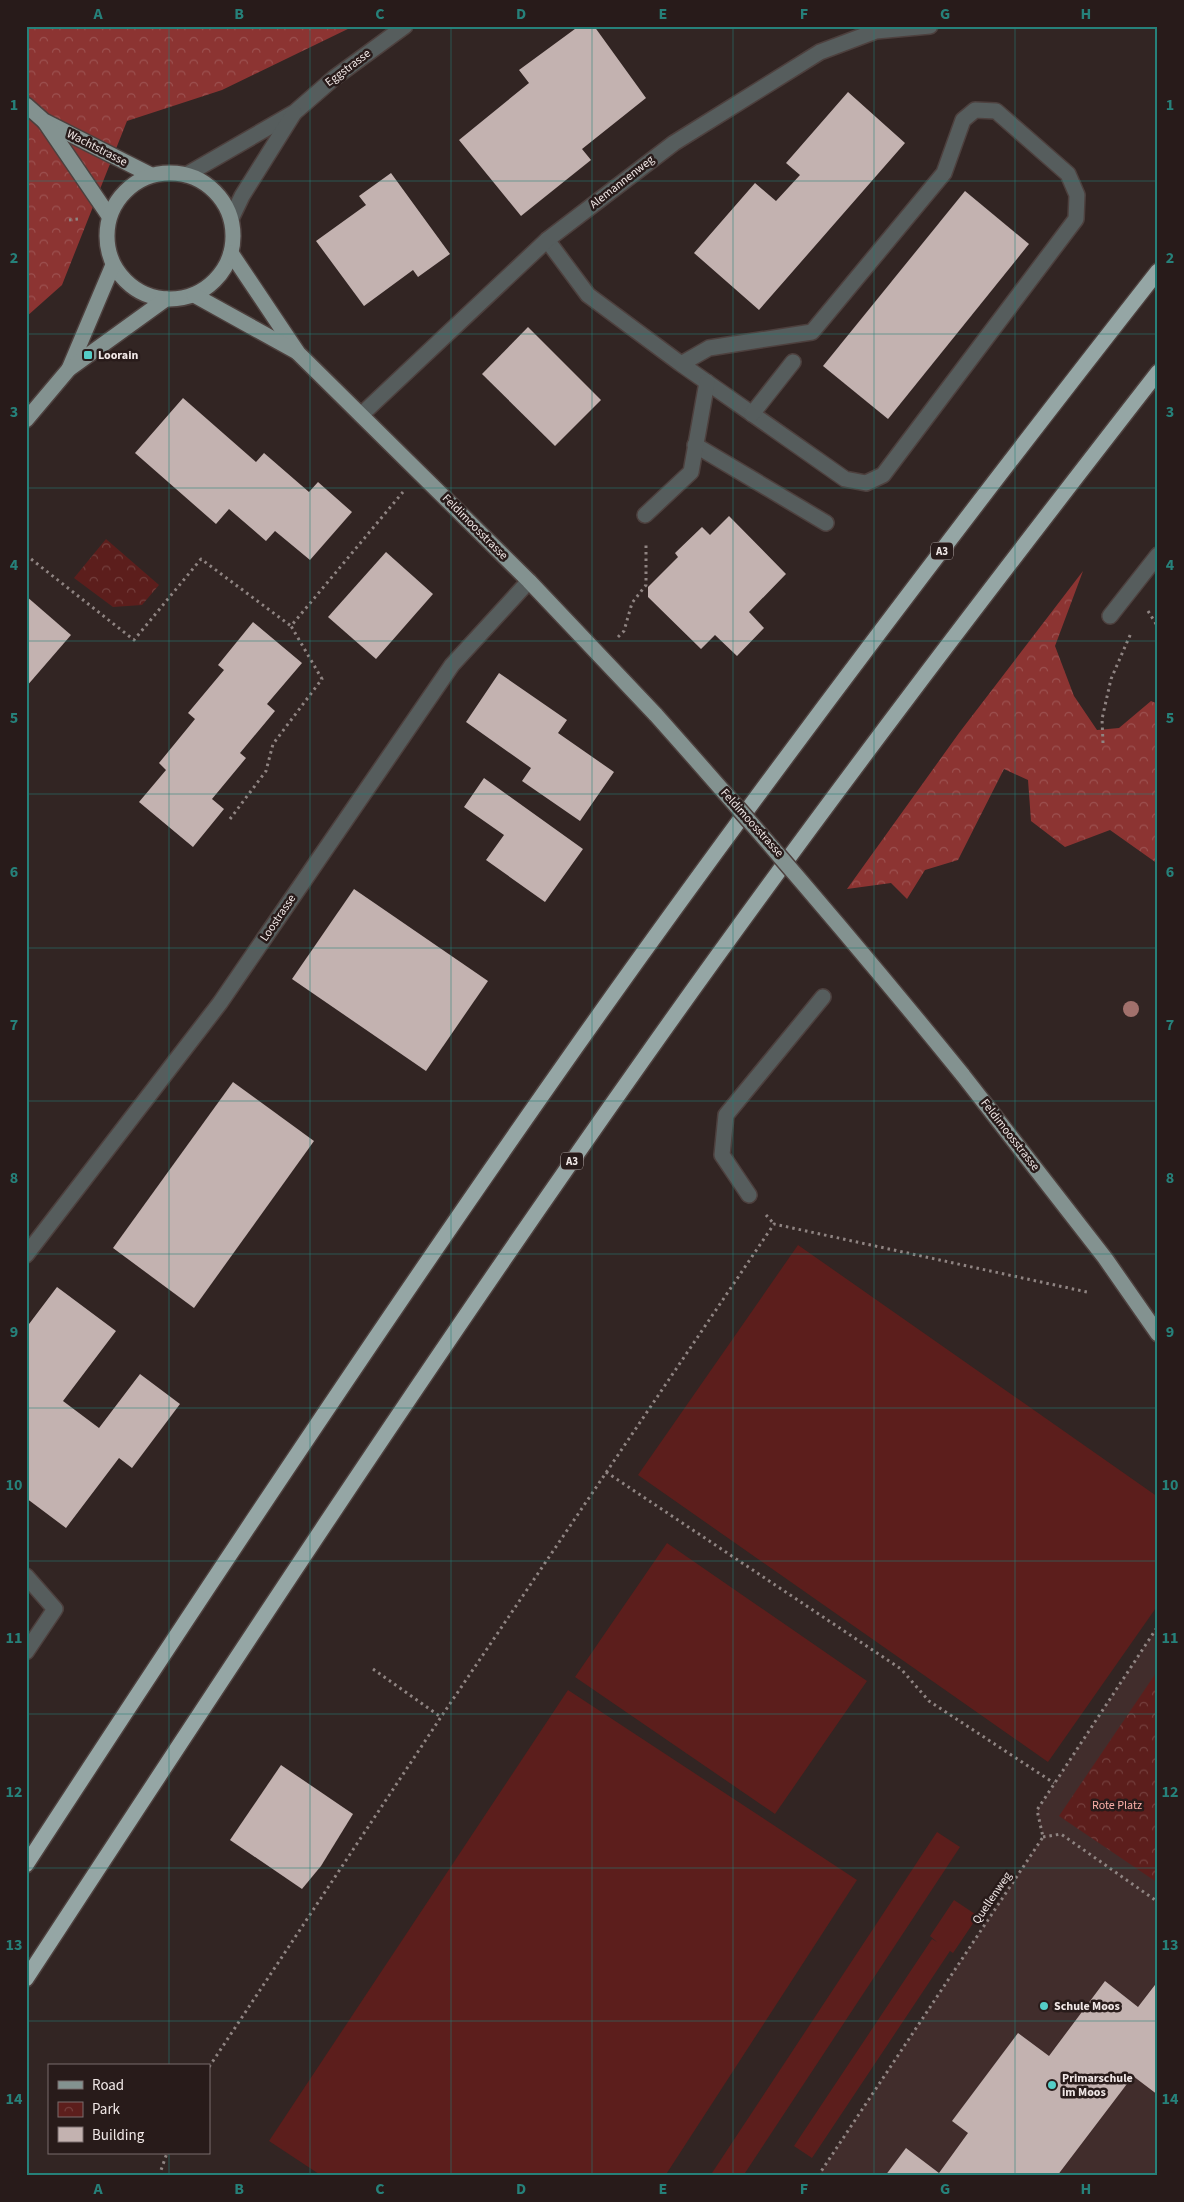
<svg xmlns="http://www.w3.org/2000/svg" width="1184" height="2202" font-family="'Source Sans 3',sans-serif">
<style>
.built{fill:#412d2c}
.grass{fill:#5c1e1c}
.forest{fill:url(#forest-crowns)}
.park{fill:url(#park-crowns)}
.building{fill:#c3b2b0}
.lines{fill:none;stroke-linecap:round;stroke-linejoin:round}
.minor-casing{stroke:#4d403e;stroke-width:18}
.major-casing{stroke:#4d403e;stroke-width:18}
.highway-casing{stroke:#4d403e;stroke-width:18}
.path{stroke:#8f8482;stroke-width:3;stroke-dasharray:2.5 4;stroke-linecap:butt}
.minor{stroke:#565d5d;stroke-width:15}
.major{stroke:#839290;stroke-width:15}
.highway{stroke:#95a6a5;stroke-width:15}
.major-bridge-casing{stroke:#4d403e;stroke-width:18;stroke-linecap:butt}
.major-bridge{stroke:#839290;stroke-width:15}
.tree{fill:#a1716c}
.grid{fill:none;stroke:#26817a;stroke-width:1;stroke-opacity:0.55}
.poi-dot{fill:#54cdc7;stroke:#281b1a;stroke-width:2}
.labels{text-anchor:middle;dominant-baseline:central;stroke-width:5;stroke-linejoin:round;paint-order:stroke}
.shield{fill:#281b1a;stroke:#b4aaa9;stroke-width:1}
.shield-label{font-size:11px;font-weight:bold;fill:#f0e7e6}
.street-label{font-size:12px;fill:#f0e7e6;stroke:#281b1a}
.poi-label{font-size:12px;font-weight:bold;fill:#f0e7e6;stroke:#281b1a;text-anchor:start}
.park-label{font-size:12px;fill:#fbafa8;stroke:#281b1a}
.neatline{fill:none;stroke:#26817a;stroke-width:2}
.grid-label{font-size:16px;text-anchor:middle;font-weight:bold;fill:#26817a}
</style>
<defs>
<pattern id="forest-crowns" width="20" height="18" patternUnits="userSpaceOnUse" patternTransform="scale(1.25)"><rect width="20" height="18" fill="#8c3432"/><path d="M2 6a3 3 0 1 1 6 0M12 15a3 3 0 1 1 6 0" fill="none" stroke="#9c5150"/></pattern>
<pattern id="park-crowns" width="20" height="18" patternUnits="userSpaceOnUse" patternTransform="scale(1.25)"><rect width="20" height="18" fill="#5c1e1c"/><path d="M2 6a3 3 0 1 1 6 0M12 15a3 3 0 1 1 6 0" fill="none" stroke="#743f3d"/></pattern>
</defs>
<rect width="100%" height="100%" fill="#322523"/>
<polygon class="built" points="1158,1626 1158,2176 818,2176 1043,1837 1037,1810"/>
<g class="grass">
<polygon points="798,1245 1158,1497 1158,1605 1048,1762 638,1475"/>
<polygon points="667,1543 867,1681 775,1814 575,1677"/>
<polygon points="568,1690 857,1880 665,2176 322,2176 269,2141"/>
<polygon points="937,1832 960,1847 743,2176 710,2176"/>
<polygon points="954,1900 978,1916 953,1953 950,1951 812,2158 794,2146 932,1939 937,1942 930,1936"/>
</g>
<g class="forest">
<polygon points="26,26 354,26 222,90 127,121 62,285 26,317"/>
<polygon points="1083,571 1055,646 1074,696 1097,730 1119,728 1151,701 1158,704 1158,864 1110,830 1065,847 1031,821 1028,780 1004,769 958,860 925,870 907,899 891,883 847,889 959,733"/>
</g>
<g class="park">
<polygon points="106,539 159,585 142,605 113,607 74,578"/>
<polygon points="1158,1670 1158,1883 1059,1816"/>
</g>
<g class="building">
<polygon points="579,26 594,26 646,98 582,149 591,160 521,216 459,140 529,83 519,70"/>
<polygon points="848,92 905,143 759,310 694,253 755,183 776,201 800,175 786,163"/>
<polygon points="391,173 450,254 418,277 413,270 364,306 316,241 366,205 359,196"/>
<polygon points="965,191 1029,244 888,419 823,366"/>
<polygon points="528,327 601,400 555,446 482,374"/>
<polygon points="183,398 256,462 264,453 309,492 318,482 352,512 310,560 275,531 266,541 229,509 216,524 135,453"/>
<polygon points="729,516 786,574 749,612 764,628 737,656 715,635 701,649 648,597 648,587 678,557 675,553 702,527 710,535"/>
<polygon points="386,552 433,594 376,659 328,617"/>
<polygon points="26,596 71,635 26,687"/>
<polygon points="253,622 302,663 267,704 275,711 240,753 246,758 212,799 224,809 193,847 139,802 166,770 159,763 195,719 188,713 224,670 218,665"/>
<polygon points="499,673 567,720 558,733 614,772 580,821 522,781 531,768 466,722"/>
<polygon points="484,778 583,849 545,902 486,860 504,835 464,807"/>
<polygon points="354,889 488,981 426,1071 292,979"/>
<polygon points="233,1082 314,1141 194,1308 113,1248"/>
<polygon points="57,1287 116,1331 63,1401 99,1428 140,1374 180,1404 132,1468 119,1458 66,1528 26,1498 26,1328"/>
<polygon points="281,1765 353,1814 321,1866 302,1889 230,1840"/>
<polygon points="1105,1981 1138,2007 1158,1981 1158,2095 1133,2076 1057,2176 885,2176 906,2148 939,2173 968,2133 952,2121 1018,2033 1049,2056"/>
</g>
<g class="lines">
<defs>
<g id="minor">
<polyline points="186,175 295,112 334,78 405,26"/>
<polyline points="231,219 242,196 294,113"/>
<polyline points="547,240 588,295 681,364 709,348 812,332 944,173 963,120 975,110 996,111 1068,174 1077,195 1076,219 883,475 866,483 845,479 681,364"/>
<polyline points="752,414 793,362"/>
<polyline points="361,415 547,240 674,143 820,52 876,31 930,26"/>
<polyline points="695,445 826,523"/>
<polyline points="645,515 691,472 707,382"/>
<polyline points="1110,616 1158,555"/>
<polyline points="749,1195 722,1155 726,1115 823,997"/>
<polyline points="26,1255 220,1003 452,665 529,581"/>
<polyline points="26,1576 55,1609 26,1652"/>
</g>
<g id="major">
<polyline points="26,105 44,121 151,175"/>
<polyline points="45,122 109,216"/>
<circle cx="170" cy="236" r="63"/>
<polyline points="231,253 298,353 529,581 656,715"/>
<polyline points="194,295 297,352"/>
<polyline points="69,369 113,265"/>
<polyline points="26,420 69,369 166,299"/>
<polyline points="962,1074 1105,1258 1158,1334"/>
</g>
<g id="highway">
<path d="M26,1865c179,-275 360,-548 548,-815 187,-265 384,-524 584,-779"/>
<path d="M26,1979c202,-309 404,-618 617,-919 165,-234 339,-462 515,-688"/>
</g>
</defs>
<use href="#minor" class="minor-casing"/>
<use href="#major" class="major-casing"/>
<use href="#highway" class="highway-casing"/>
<g class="path">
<polyline points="69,220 79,219"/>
<polyline points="26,555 134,640 201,559 291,626"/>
<polyline points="1148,611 1158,627"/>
<polyline points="618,637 624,631 632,603 646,585 646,542"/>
<polyline points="1103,743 1102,719 1111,679 1131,633"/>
<polyline points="230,819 266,771 273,744 322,679 291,626 403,492"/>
<polyline points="766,1215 774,1224"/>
<polyline points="606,1472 901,1669 929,1701 1054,1783"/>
<polyline points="373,1669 441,1717"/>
<polyline points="1043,1837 1061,1834 1158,1902"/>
<polyline points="209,2067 441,1717 774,1224 1087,1292"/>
<polyline points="159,2176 167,2153"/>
<polyline points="818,2176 1043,1837 1037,1810 1158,1626"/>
</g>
<use href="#minor" class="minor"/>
<use href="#major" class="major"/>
<use href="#highway" class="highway"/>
<defs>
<path id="major-bridge" d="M656,715c105,118 207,237 306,359"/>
</defs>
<use href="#major-bridge" class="major-bridge-casing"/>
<use href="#major-bridge" class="major-bridge"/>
</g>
<circle class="tree" cx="1131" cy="1009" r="8"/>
<path class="grid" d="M169,26v2040M310,26v2150M451,26v2150M592,26v2150M733,26v2150M874,26v2150M1015,26v2150M26,181h1132M26,334h1132M26,488h1132M26,641h1132M26,794h1132M26,948h1132M26,1101h1132M26,1254h1132M26,1408h1132M26,1561h1132M26,1714h1132M26,1868h1132M26,2021h1132M169,2153v23"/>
<g class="poi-dot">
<rect x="83" y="350" width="10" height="10" rx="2.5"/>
<circle cx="1044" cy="2006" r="5"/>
<circle cx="1052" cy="2085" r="5"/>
</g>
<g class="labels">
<g class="shield">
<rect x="931" y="542.5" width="22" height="17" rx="4"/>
<rect x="561" y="1152.5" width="22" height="17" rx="4"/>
</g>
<g class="shield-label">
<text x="942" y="551">A3</text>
<text x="572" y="1161">A3</text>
</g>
<g class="street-label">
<text transform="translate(348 68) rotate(-37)">Eggstrasse</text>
<text transform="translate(97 148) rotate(27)">Wachtstrasse</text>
<text transform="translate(622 182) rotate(-38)">Alemannenweg</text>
<text transform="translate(475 527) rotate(45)">Feldimoosstrasse</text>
<text transform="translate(752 823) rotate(48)">Feldimoosstrasse</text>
<text transform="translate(278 918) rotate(-56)">Loostrasse</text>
<text transform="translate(1010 1135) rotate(52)">Feldimoosstrasse</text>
<text transform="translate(992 1898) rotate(-56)">Quellenweg</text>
</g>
<g class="poi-label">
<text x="98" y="355">Loorain</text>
<text x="1054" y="2006">Schule Moos</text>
<text x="1062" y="2078">Primarschule<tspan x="1062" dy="14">im Moos</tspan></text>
</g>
<g class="park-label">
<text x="1117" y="1805">Rote Platz</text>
</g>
</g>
<rect width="1184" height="2202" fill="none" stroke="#281b1a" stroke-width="55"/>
<rect x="48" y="2064" width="162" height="90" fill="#281b1a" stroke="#786d6c"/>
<rect x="58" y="2081" width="25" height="8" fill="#839290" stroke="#786d6c"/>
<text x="92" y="2090" font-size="15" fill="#f0e7e6">Road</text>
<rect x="58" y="2102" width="25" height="15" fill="url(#park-crowns)" stroke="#786d6c"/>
<text x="92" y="2114" font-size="15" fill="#f0e7e6">Park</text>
<rect x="58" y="2127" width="25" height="15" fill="#c3b2b0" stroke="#786d6c"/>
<text x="92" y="2140" font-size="15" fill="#f0e7e6">Building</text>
<rect x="28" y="28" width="1128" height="2146" class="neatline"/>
<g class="grid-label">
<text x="98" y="19">A</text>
<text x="239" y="19">B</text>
<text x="380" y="19">C</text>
<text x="521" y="19">D</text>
<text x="663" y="19">E</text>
<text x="804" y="19">F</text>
<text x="945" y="19">G</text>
<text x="1086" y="19">H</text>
<text x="14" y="110">1</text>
<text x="1170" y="110">1</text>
<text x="14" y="263">2</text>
<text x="1170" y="263">2</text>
<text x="14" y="417">3</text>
<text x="1170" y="417">3</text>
<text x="14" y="570">4</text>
<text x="1170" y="570">4</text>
<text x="14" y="723">5</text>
<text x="1170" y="723">5</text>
<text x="14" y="877">6</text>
<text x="1170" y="877">6</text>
<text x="14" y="1030">7</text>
<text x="1170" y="1030">7</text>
<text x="14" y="1183">8</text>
<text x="1170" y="1183">8</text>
<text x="14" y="1337">9</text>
<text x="1170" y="1337">9</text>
<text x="14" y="1490">10</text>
<text x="1170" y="1490">10</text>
<text x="14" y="1643">11</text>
<text x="1170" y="1643">11</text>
<text x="14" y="1797">12</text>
<text x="1170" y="1797">12</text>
<text x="14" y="1950">13</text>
<text x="1170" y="1950">13</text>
<text x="14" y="2104">14</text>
<text x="1170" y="2104">14</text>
<text x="98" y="2194">A</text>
<text x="239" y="2194">B</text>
<text x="380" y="2194">C</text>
<text x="521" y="2194">D</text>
<text x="663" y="2194">E</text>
<text x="804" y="2194">F</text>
<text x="945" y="2194">G</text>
<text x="1086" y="2194">H</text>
</g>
</svg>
